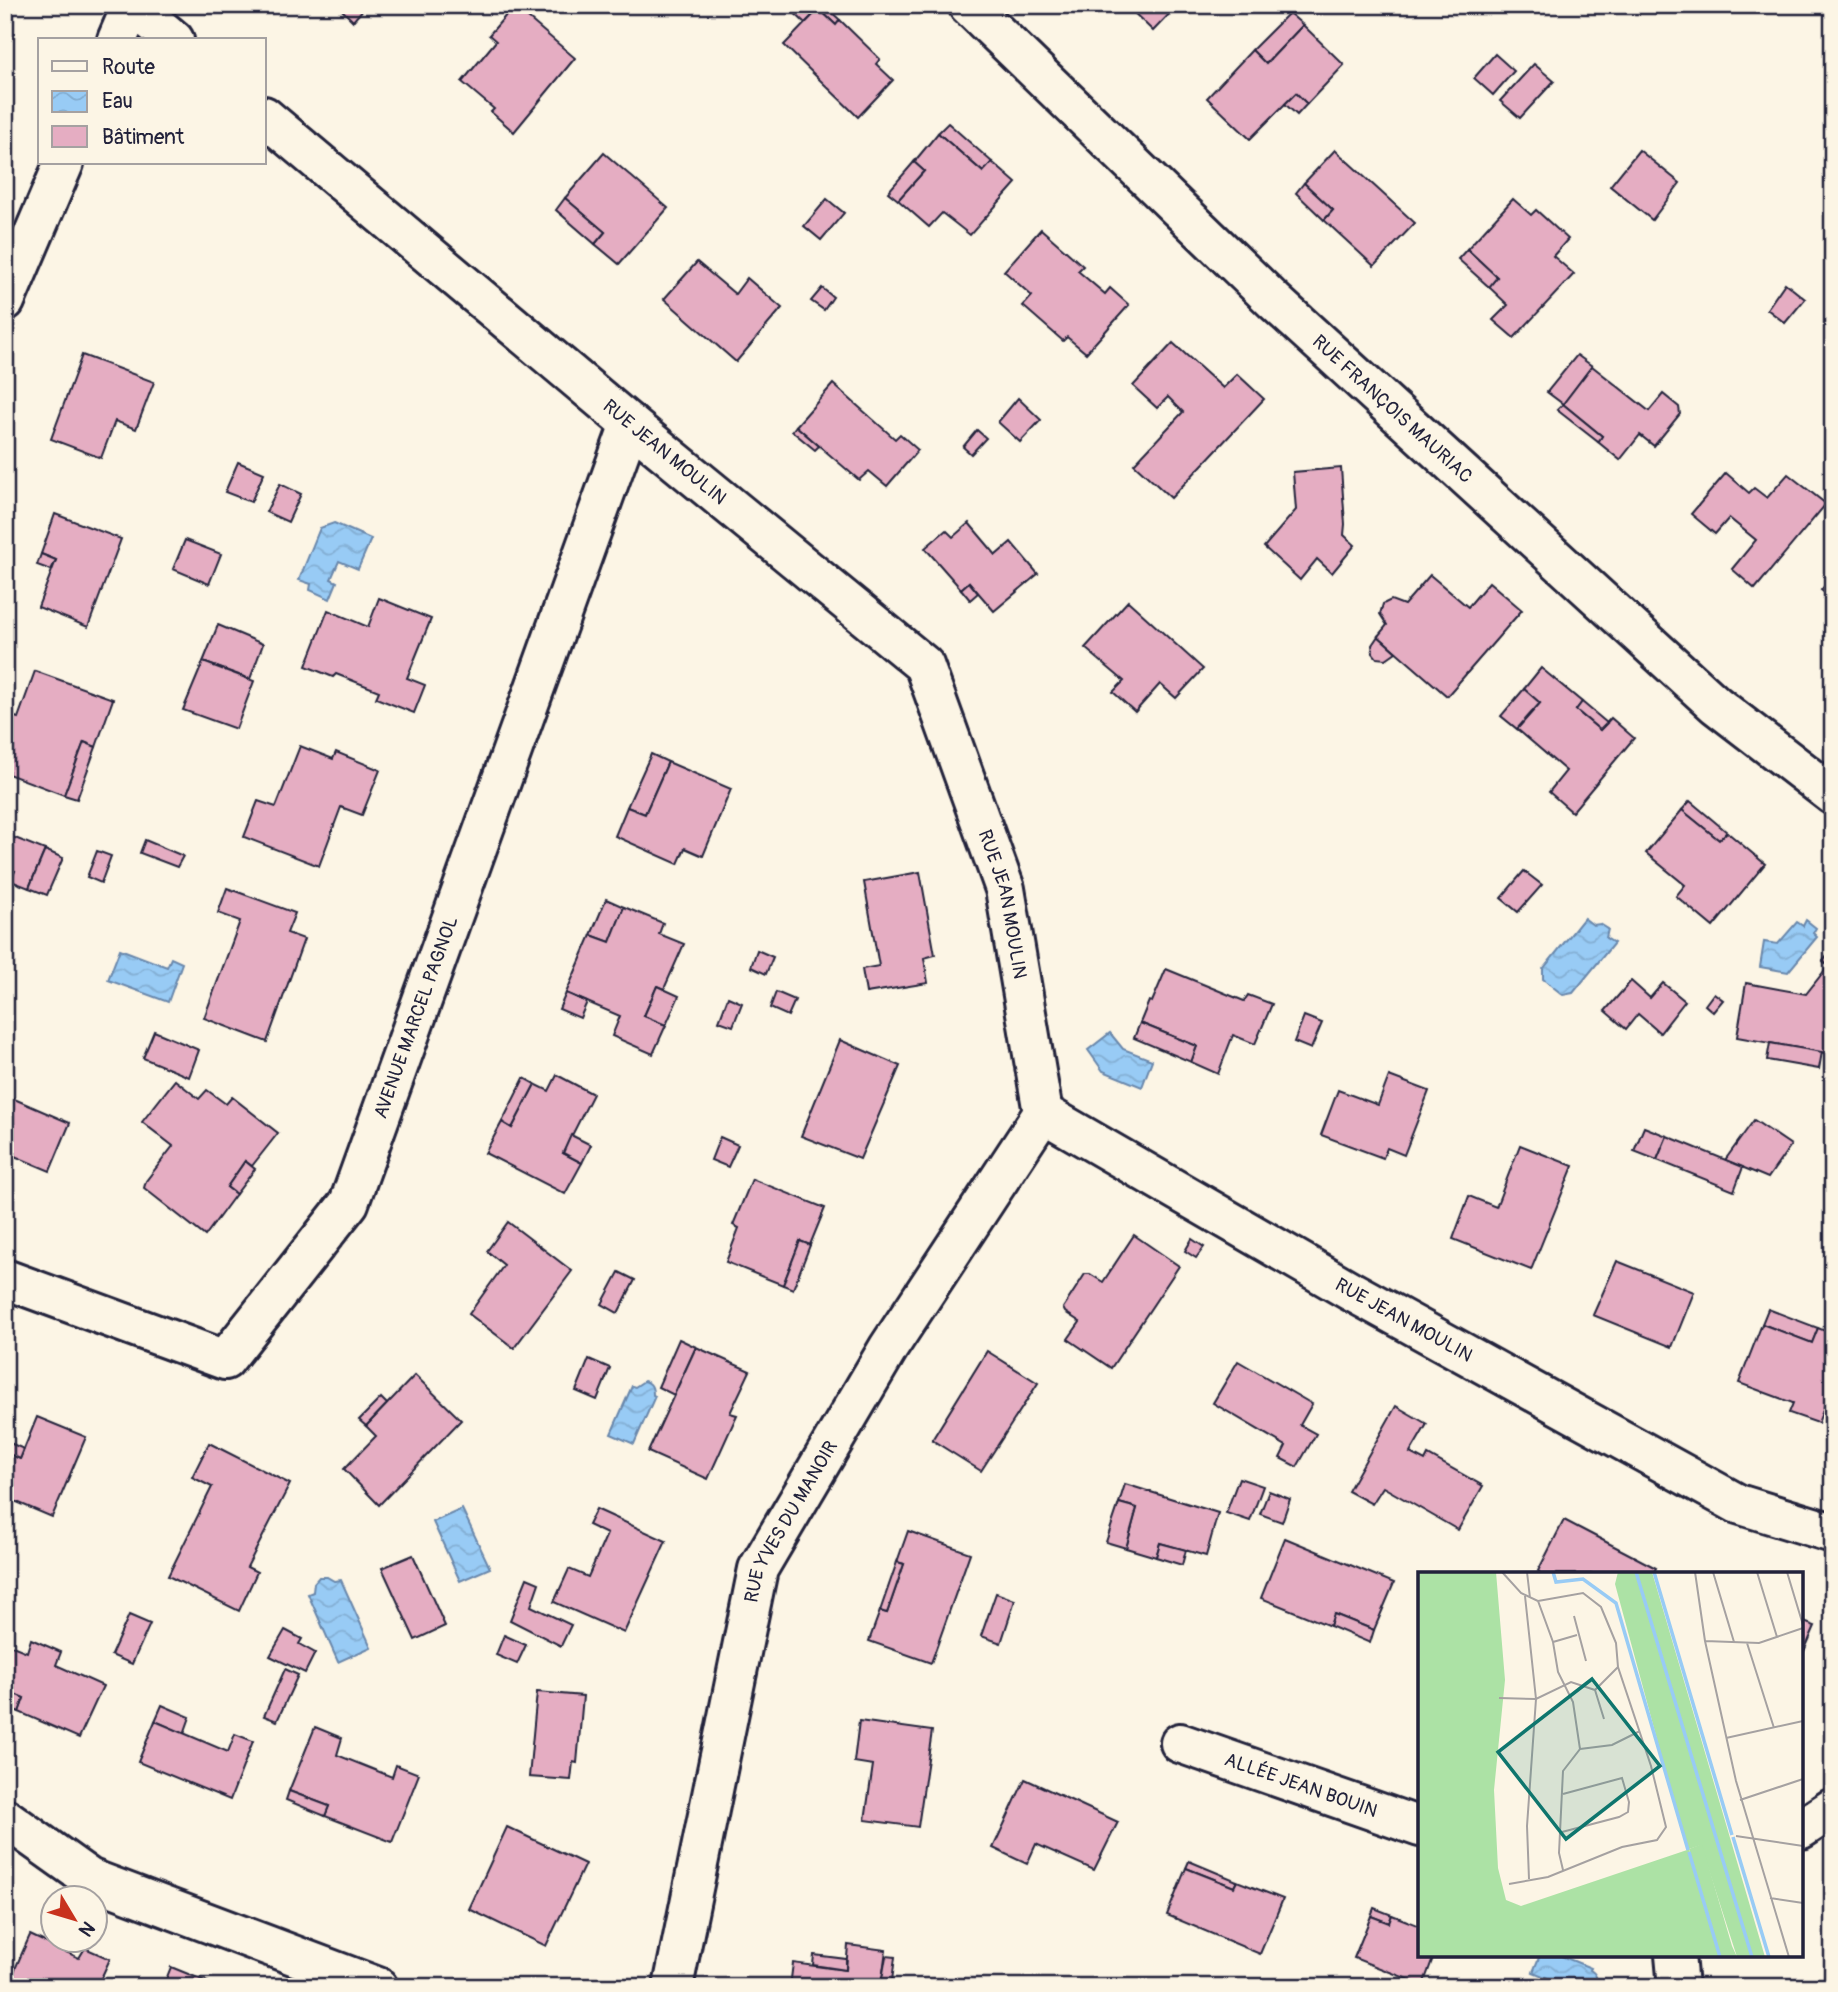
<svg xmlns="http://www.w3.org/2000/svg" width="1838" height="1992" font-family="Pangolin,sans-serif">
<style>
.water{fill:url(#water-waves);stroke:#6987ab;stroke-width:2}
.building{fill:#e5adc2;stroke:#22223b;stroke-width:2}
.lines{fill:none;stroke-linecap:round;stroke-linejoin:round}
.street-casing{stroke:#22223b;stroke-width:44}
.street{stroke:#fcf5e5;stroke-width:38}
.labels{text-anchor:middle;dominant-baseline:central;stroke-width:5;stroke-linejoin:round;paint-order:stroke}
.street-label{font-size:19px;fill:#22223b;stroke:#fcf5e5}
.inset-river{fill:none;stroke:#98cbf5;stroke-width:3.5}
.inset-road{fill:none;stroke:#a5a1a1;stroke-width:2}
.view{fill:#0f766e;fill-opacity:0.15;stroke:#0f766e;stroke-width:3.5}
.inset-edge{fill:none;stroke:#22223b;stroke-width:3.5}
</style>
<defs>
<pattern id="water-waves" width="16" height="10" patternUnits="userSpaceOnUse" patternTransform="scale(1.75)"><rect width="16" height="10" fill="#98cbf5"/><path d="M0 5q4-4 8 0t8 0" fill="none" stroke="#83aed3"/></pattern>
</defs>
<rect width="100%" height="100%" fill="#fcf5e5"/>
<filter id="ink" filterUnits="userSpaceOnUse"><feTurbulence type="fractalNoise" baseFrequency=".0143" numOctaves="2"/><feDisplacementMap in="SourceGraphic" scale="14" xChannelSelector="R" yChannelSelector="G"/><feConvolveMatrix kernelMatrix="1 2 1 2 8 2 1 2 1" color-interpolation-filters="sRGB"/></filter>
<g filter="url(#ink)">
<g class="water">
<polygon points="334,523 371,539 358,569 339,561 331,579 337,582 330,599 310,590 311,584 299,580 320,528"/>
<polygon points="1584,918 1593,925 1600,924 1608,929 1606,938 1614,943 1573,993 1563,995 1543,979 1543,969"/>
<polygon points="1806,920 1816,928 1813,933 1817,937 1788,972 1760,967 1764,942 1778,944 1797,922 1803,926"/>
<polygon points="120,949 167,967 171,958 182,963 168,1002 108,980"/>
<polygon points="1110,1033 1123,1049 1152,1060 1142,1087 1103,1071 1088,1050"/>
<path d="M644,1381c8,2 9,7 9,14l2,1 -21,48 -23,-10 21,-48 3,1z"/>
<polygon points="462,1509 490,1568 460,1581 433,1522"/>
<polygon points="319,1577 327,1577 334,1581 341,1580 371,1647 338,1662 308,1594 313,1592 314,1583"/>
<path d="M1540,1955h19l32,13 -1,2c7,4 9,11 3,17h-23l-37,-15z"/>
</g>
<g class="building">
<polygon points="337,5 363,5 365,7 353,21"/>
<polygon points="790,5 824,5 840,20 836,25 819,9 805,23 788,7"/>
<polygon points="1126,5 1178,5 1153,31"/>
<polygon points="514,6 575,58 514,132 491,112 494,109 462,82 496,41 489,35"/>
<polygon points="819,9 836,25 840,20 880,59 876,64 893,80 858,117 784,45"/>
<polygon points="1289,13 1303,25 1266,64 1252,50"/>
<polygon points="1303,25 1344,65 1307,104 1296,93 1250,139 1207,98 1252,50 1266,64"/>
<polygon points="1495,54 1514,71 1493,95 1474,78"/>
<polygon points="1534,64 1554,81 1520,118 1500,101"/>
<polygon points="1296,93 1307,104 1297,115 1285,104"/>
<polygon points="948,123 992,162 983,172 938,133"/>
<polygon points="938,133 983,172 992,162 1016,183 970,235 942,213 929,227 898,200 924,171 914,162"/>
<polygon points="1335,150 1415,223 1374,266 1324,220 1333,210 1304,183"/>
<polygon points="1639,150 1680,183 1652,220 1610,186"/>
<polygon points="604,153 668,208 619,264 595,244 605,232 565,198"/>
<polygon points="914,162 924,171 898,200 888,192"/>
<polygon points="1304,183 1333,210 1324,220 1296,193"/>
<polygon points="565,198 605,232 595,244 556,210"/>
<polygon points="827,199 844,213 821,240 804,226"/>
<polygon points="1513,199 1531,215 1536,210 1568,239 1553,256 1574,274 1514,338 1493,320 1508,305 1489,287 1497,277 1467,249"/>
<polygon points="1041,229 1083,266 1078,271 1105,294 1110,288 1129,305 1086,353 1067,337 1063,341 1023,306 1032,296 1004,271"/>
<polygon points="1467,249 1497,277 1489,287 1458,259"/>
<polygon points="697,262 735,294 747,278 782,308 736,362 664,299"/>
<polygon points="1785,283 1805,299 1785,323 1767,309"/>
<polygon points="822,288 833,297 824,310 811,301"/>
<polygon points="1173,343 1223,388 1237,374 1264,399 1171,498 1134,464 1183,412 1168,397 1157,408 1133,386"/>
<polygon points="82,355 154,382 136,429 115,421 101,458 51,439"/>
<polygon points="1577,355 1592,366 1563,404 1547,392"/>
<polygon points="1592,366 1649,411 1663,394 1679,407 1680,414 1654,446 1640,435 1620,460 1598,442 1602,436 1563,404"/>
<polygon points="833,384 895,439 900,434 918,450 887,486 869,471 859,480 796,426"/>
<polygon points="1018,398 1041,420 1020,442 998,422"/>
<polygon points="1563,404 1602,436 1598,442 1557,410"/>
<polygon points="796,426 819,446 815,450 792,431"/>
<polygon points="977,430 986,438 971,454 963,447"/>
<polygon points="238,462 264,473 251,502 225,492"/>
<polygon points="1341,468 1345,524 1344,535 1355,545 1332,573 1317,559 1300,580 1264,547 1296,510 1293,472"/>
<polygon points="1726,473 1749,493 1754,488 1767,498 1788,474 1826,504 1755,589 1732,569 1756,540 1729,518 1715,534 1691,514"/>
<polygon points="280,484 301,494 288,522 266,512"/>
<polygon points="55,514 121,539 88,627 38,607 56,560 41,554"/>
<polygon points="969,523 996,555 1011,542 1038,574 994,611 969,582 961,589 925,548 946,530 953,537"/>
<polygon points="185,540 221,554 209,584 173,569"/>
<polygon points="41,554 56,560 51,570 37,565"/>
<polygon points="1430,575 1468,607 1489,582 1522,610 1447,696 1378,636 1387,625 1380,614 1383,604 1391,600 1404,605"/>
<polygon points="1833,576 1833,599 1821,590"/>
<polygon points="969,582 978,593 970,600 961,589"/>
<polygon points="379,598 431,619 407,678 425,685 414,713 376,698 379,691 336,674 333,677 306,666 328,610 368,627"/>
<polygon points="1128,601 1203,669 1176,698 1160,684 1135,712 1113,692 1124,681 1085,648"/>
<polygon points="218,625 263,644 250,679 203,662"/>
<polygon points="1378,636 1396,652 1386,659 1377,658 1373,653 1372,645"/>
<polygon points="203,662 254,681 236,729 183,710"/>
<polygon points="1541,668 1582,702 1576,710 1600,730 1611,718 1634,738 1572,812 1549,792 1566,771 1517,729 1540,703 1524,689"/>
<polygon points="35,671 113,699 96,747 84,742 64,795 8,774 9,771 5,770 5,726 9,715 18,718"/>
<polygon points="1524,689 1540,703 1517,729 1501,716"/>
<polygon points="1582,702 1607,723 1600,730 1576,710"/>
<polygon points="84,742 96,747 77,799 64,795"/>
<polygon points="300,746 333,759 336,752 380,770 362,815 341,807 319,866 244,837 258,801 276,807"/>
<polygon points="651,754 668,762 645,814 627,807"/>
<polygon points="668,762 731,789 703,856 685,848 678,864 615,836 627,807 645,814"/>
<polygon points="1690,801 1727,832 1719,840 1682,810"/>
<polygon points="1682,810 1719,840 1727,832 1765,864 1713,927 1676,896 1685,885 1646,853"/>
<polygon points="5,834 45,850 29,888 11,881 15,871 5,868"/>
<polygon points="145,840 183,856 177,867 140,853"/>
<polygon points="45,850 63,858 47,895 29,888"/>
<polygon points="97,851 111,856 101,883 87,877"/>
<polygon points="1524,871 1542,885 1518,912 1501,898"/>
<polygon points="920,872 935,955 924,958 928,983 866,993 862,969 879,966 864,882"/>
<polygon points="227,888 295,913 287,933 304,939 267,1042 204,1018 240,921 218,913"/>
<polygon points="606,899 624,907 610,942 591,935"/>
<polygon points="624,907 663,923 659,934 684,944 664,989 657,986 644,1016 666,1025 653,1054 612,1036 620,1016 566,993 591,935 610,942"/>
<polygon points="1833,949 1833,1051 1830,1054 1737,1037 1746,983 1806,994 1828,966 1823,961"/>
<polygon points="757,950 773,957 766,974 751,967"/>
<polygon points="1166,969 1244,1001 1248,995 1272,1004 1255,1044 1233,1035 1218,1074 1191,1062 1197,1046 1140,1023 1149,1001 1152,1002"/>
<polygon points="1631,981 1650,998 1663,983 1685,1001 1660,1033 1638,1014 1626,1029 1605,1011"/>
<polygon points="657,986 679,996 666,1025 644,1016"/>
<polygon points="776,992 795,1000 788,1016 770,1008"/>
<polygon points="566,993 587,1002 580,1018 559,1009"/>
<polygon points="1714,993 1723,1000 1713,1012 1705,1005"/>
<polygon points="728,997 742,1003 733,1026 719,1021"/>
<polygon points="1304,1016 1322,1023 1311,1049 1294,1042"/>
<polygon points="1140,1023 1197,1046 1191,1062 1134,1038"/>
<polygon points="154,1031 199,1050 189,1077 143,1058"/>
<polygon points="840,1040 900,1066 860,1159 801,1136"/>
<polygon points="1770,1043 1822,1052 1819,1069 1767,1060"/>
<polygon points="557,1075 593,1094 563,1153 582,1163 565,1194 485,1153 502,1122 512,1128 535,1084 549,1091"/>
<polygon points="1389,1076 1429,1091 1404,1155 1387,1148 1383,1158 1321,1135 1338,1090 1378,1105"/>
<polygon points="524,1078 535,1084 512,1128 502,1122"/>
<polygon points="175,1080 199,1099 207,1090 226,1104 232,1097 278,1133 252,1166 245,1161 227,1187 236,1194 205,1236 144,1188 146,1181 173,1146 142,1122"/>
<polygon points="5,1095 70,1123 50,1171 5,1152"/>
<polygon points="1754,1120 1791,1145 1768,1178 1725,1160"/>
<polygon points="1644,1127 1667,1136 1657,1160 1634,1151"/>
<polygon points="571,1135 591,1145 582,1163 563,1153"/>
<polygon points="1667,1136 1743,1167 1734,1191 1657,1160"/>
<polygon points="720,1137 738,1145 728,1167 711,1160"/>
<polygon points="1520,1145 1573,1166 1531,1270 1453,1239 1469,1196 1496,1207"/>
<polygon points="245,1161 255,1169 236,1194 227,1187"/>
<polygon points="752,1179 825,1208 810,1245 800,1241 783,1285 726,1262 739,1228 733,1225"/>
<polygon points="508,1222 572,1271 514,1348 469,1314 504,1265 487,1251"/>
<polygon points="1134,1235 1179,1266 1111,1368 1068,1339 1080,1322 1065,1312 1063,1308 1085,1274 1090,1274 1103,1282"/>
<polygon points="1192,1239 1204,1247 1196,1258 1185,1251"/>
<polygon points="800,1241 810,1245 793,1289 783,1285"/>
<polygon points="1617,1261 1694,1292 1672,1347 1593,1315"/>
<polygon points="619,1272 635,1280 618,1313 602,1304"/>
<polygon points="1768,1309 1818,1328 1812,1343 1762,1324"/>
<polygon points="1762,1324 1812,1343 1818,1328 1833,1334 1833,1384 1818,1423 1789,1413 1793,1403 1739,1383"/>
<polygon points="679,1339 696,1347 674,1395 658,1387"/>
<polygon points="696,1347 750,1371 730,1413 737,1415 708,1479 648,1452"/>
<polygon points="987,1351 1038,1383 981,1471 932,1440"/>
<polygon points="589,1359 610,1368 597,1400 576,1391"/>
<polygon points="1238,1361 1312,1404 1300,1425 1316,1434 1297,1467 1280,1458 1286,1446 1213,1403"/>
<polygon points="415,1375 461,1420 379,1505 344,1469 376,1436 366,1426"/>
<polygon points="381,1398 387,1404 366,1426 359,1420"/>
<polygon points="1396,1406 1427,1424 1410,1453 1425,1461 1428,1455 1483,1486 1458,1530 1383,1487 1372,1504 1348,1491"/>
<polygon points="37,1417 86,1437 52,1517 5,1497 5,1452 20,1459"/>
<polygon points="5,1441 24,1449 20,1459 5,1452"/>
<polygon points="209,1443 290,1484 247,1567 257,1572 239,1611 168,1576 212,1487 192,1477"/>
<polygon points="1239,1478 1263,1486 1250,1521 1226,1513"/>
<polygon points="1125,1484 1218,1513 1206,1556 1160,1543 1156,1557 1126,1548 1137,1508 1119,1503"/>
<polygon points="1269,1491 1290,1499 1282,1522 1260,1514"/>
<polygon points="1119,1503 1137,1508 1126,1548 1106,1542"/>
<polygon points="596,1509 666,1541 624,1633 554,1602 569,1569 588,1577 607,1534 588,1525"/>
<polygon points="1564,1520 1656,1568 1653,1574 1542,1574 1538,1571"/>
<polygon points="908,1531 970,1553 931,1663 869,1641 880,1611 887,1613 904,1564 897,1562"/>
<polygon points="1285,1538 1394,1583 1374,1630 1334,1614 1330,1626 1261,1598"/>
<polygon points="1160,1543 1186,1550 1182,1565 1156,1557"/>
<polygon points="413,1555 445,1626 415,1640 382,1568"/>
<polygon points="897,1562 904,1564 887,1613 880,1611"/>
<polygon points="527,1578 539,1583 531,1606 571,1625 561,1646 510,1620"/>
<polygon points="996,1593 1015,1600 1001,1643 981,1636"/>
<polygon points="1334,1614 1374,1630 1370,1643 1330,1626"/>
<polygon points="129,1615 150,1624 132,1664 111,1655"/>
<polygon points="1801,1621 1815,1626 1801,1658"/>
<polygon points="285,1630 302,1639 299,1644 315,1653 305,1673 270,1656"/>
<polygon points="504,1635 526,1645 517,1664 496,1655"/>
<polygon points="31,1639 61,1652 56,1665 103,1686 79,1738 19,1712 24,1698 5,1690 5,1643 27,1652"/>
<polygon points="285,1669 298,1675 277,1721 264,1716"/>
<polygon points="5,1690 24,1698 19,1712 5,1706"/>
<polygon points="537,1692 583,1696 577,1763 573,1762 571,1780 529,1777"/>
<polygon points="162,1705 190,1717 184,1734 155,1721"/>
<polygon points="155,1721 228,1752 235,1734 253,1741 230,1800 138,1762"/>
<polygon points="859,1721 932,1731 918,1827 865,1820 873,1765 854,1762"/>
<polygon points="315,1727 342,1738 337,1755 392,1777 396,1765 419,1774 392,1842 325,1816 329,1806 289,1791"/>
<polygon points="1025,1779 1118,1822 1094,1870 1036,1844 1027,1864 993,1848"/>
<polygon points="289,1791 329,1806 325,1816 286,1800"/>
<polygon points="507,1827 585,1864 546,1946 469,1909"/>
<polygon points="1189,1861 1237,1881 1234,1887 1186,1868"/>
<polygon points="1186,1868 1234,1887 1237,1881 1283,1899 1260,1954 1167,1915"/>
<polygon points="1374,1908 1392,1915 1389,1923 1371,1916"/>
<polygon points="1392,1915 1420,1926 1420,1955 1434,1955 1423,1985 1354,1958 1371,1916 1389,1923"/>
<polygon points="30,1935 79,1958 85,1948 110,1959 97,1987 7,1987"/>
<polygon points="848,1945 886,1950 881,1987 790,1987 793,1963 846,1970"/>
<polygon points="814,1955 846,1959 846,1970 813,1965"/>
<polygon points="886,1956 895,1957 892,1981 882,1979"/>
<polygon points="171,1967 198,1978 219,1987 163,1987"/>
</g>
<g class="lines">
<defs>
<g id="street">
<path id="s1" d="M968,5l306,296 442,404 117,90"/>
<polyline points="117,40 132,5 174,40"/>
<path id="s2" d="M264,116l366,308 294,241 81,224 38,224 306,177 389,214 95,29"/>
<polyline points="5,301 64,163"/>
<path id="s3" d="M5,1279l220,81 124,-157 281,-779"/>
<path id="s4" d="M1180,1743l240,84"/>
<polyline points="5,1818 89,1878 378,1987"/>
<polyline points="1801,1829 1833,1808"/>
<polyline points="1675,1955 1678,1987"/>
<path id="s5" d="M673,1987l85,-418 131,-222 154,-234"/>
</g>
</defs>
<use href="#street" class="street-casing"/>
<use href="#street" class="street"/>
</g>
</g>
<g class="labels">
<g class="street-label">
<text stroke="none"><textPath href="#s1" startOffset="586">RUE FRANÇOIS MAURIAC</textPath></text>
<text stroke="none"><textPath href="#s2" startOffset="523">RUE JEAN MOULIN</textPath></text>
<text stroke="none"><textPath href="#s2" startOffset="1111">RUE JEAN MOULIN</textPath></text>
<text stroke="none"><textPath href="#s3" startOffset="632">AVENUE MARCEL PAGNOL</textPath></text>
<text stroke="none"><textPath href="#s2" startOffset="1740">RUE JEAN MOULIN</textPath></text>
<text stroke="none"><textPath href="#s5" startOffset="483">RUE YVES DU MANOIR</textPath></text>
<text stroke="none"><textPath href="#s4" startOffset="128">ALLÉE JEAN BOUIN</textPath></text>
</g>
</g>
<g transform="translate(1418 1572)">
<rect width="385" height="385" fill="#fcf5e5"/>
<path d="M0,0h78l9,108 -11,110 4,78 8,32 15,6 166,-56 -72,-266 3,-12h34l113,385h-28l-36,-112 -12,4 32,108h-303z" fill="#ace2a5"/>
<path d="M284,272l30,102 5,11h-16l-32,-108z" fill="#ace2a5"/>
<path class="inset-river" d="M135,0l3,10 27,-3 33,24 72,247M218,0l116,385M236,0l78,263M315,265l36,120M271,280l31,105"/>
<path class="inset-road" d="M84,0l19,21 17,8 15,41 5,30 15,30 7,47 -17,22 -4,82 4,17M109,0l3,26M277,0l10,69 31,140 53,176M295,0l21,70M339,0l20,65M369,0l16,53M107,24l11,103 -9,127 2,53M156,44l12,45M287,69l54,2 44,-15M135,70l24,-7M329,71l27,85M177,118l9,29M81,126l37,1 35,-17 24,8 23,-23M308,166l77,-17M162,177l32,-4 28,-14M322,228l63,-21M144,260l57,-15 9,-5 1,-10 -7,-24 -59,16M318,264l67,10M91,312l39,-7 74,-30 35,-7 9,-13 -15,-61 -33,-99 -2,-24 -15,-36 -18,-14 -45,8M352,326l33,5"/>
<path class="view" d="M174,107l68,87 -94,73 -68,-87z"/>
<rect width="385" height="385" class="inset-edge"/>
</g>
<rect width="1838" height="1992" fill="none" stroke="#fcf5e5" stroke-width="28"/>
<rect x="14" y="14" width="1810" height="1964" fill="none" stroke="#22223b" stroke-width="2.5" filter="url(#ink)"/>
<rect x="38" y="38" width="228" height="126" fill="#fcf5e5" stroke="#a5a1a1" stroke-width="2"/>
<rect x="52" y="61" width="35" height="10" fill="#fcf5e5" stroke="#a5a1a1" stroke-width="2"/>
<text x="102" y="74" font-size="21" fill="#22223b">Route</text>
<rect x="52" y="91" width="35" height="21" fill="url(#water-waves)" stroke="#a5a1a1" stroke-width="2"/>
<text x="102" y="108" font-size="21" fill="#22223b">Eau</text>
<rect x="52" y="126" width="35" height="21" fill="#e5adc2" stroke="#a5a1a1" stroke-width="2"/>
<text x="102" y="144" font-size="21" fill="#22223b">Bâtiment</text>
<g transform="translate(74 1919) rotate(128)"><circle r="33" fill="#fcf5e5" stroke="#a5a1a1" stroke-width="2"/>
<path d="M0-5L12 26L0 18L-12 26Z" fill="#c8321e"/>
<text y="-10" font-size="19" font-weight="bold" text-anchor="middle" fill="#22223b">N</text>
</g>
</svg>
